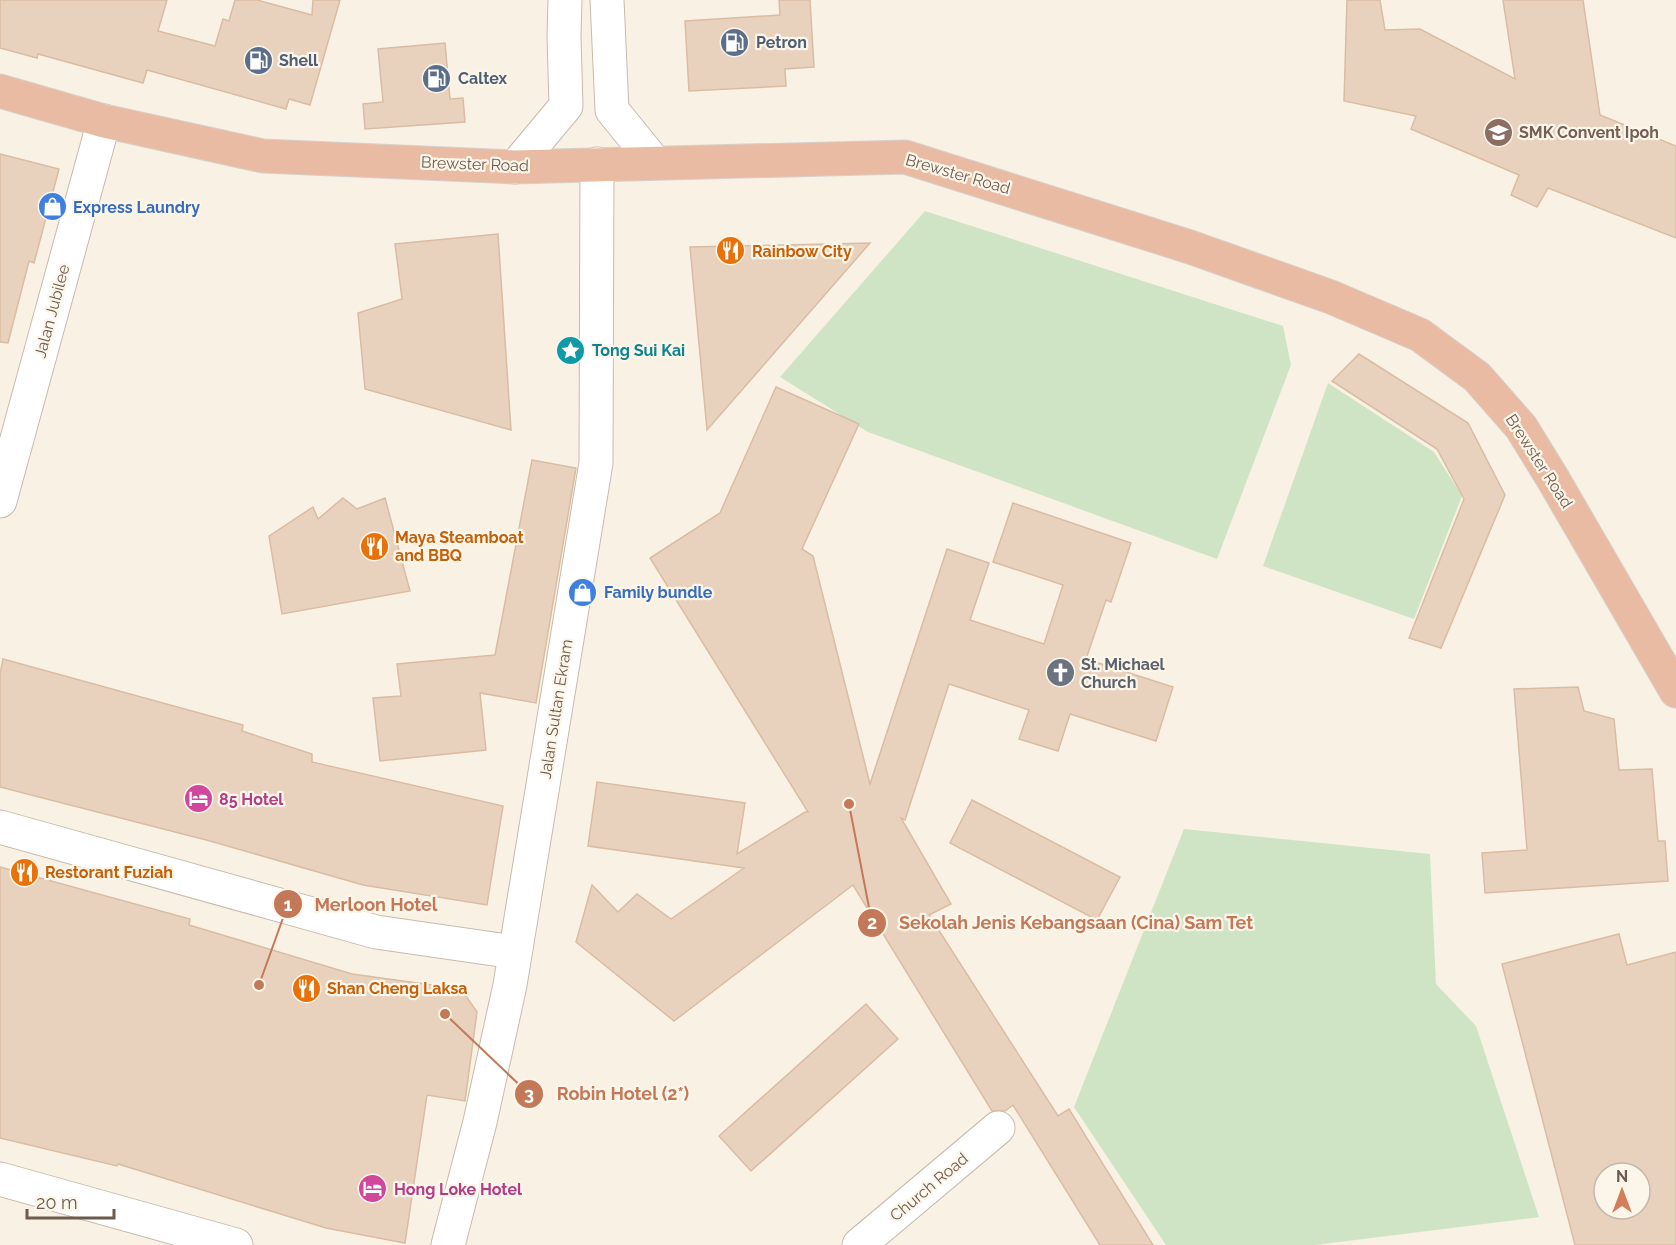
<svg xmlns="http://www.w3.org/2000/svg" width="1676" height="1245" font-family="Raleway,sans-serif">
<style>
.green{fill:#cfe4c5}
.building{fill:#e8d2be;stroke:#dabca2;stroke-width:1.5;fill-rule:evenodd}
.lines{fill:none;stroke-linecap:round;stroke-linejoin:round}
.minor-casing{stroke:#c8baac;stroke-width:35}
.highway-casing{stroke:#d6d1cd;stroke-width:35}
.minor{stroke:#fff;stroke-width:33}
.highway{stroke:#eabba3;stroke-width:33}
.labels{text-anchor:middle;dominant-baseline:central;stroke-width:4.5;stroke-linejoin:round;paint-order:stroke}
.service-label{font-size:16px;font-weight:bold;fill:#4e5e75;stroke:#fcf6ea;text-anchor:start}
.education-label{font-size:16px;font-weight:bold;fill:#785e54;stroke:#fcf6ea;text-anchor:start}
.street-label{font-size:16px;fill:#6d5b4d;stroke:#fcf6ea}
.shop-label{font-size:16px;font-weight:bold;fill:#366cbe;stroke:#fcf6ea;text-anchor:start}
.food-label{font-size:16px;font-weight:bold;fill:#c56008;stroke:#fcf6ea;text-anchor:start}
.culture-label{font-size:16px;font-weight:bold;fill:#0d838f;stroke:#fcf6ea;text-anchor:start}
.worship-label{font-size:16px;font-weight:bold;fill:#5b616d;stroke:#fcf6ea;text-anchor:start}
.hotel-label{font-size:16px;font-weight:bold;fill:#b23c85;stroke:#fcf6ea;text-anchor:start}
.leader{fill:none;stroke:#c37958;stroke-width:2}
.callout-dot{fill:#c37958;stroke:#fcf6ea;stroke-width:2}
.mark-label{font-size:18px;text-anchor:middle;font-weight:bold;fill:#fff}
.callout-label{font-size:18px;text-anchor:middle;font-weight:bold;fill:#c37958;stroke:#fcf6ea;stroke-width:4.5;stroke-linejoin:round;paint-order:stroke}
</style>
<rect width="100%" height="100%" fill="#f9f2e4"/>
<g class="green">
<polygon points="925,211 1283,326 1291,365 1217,559 868,432 780,377"/>
<polygon points="1328,383 1434,452 1462,496 1414,619 1263,566"/>
<polygon points="1184,829 1430,854 1436,984 1476,1026 1539,1217 1315,1245 1166,1245 1074,1107"/>
</g>
<g class="building">
<polygon points="0,0 167,0 158,31 215,46 223,19 229,21 235,0 257,0 312,15 313,0 340,0 310,105 289,99 286,109 147,70 143,83 38,54 37,58 0,48"/>
<polygon points="779,0 810,0 814,67 785,69 786,86 689,91 685,21 780,15"/>
<polygon points="1347,0 1380,0 1385,30 1420,29 1515,79 1503,0 1583,0 1600,115 1676,146 1676,238 1548,188 1537,207 1511,195 1519,175 1411,129 1416,116 1344,101"/>
<polygon points="445,43 450,99 463,98 465,122 365,129 363,104 383,102 378,49"/>
<polygon points="0,154 59,169 34,263 29,261 8,343 0,342"/>
<polygon points="498,234 511,430 365,389 358,313 402,299 395,244"/>
<polygon points="870,243 755,375 707,430 690,247"/>
<polygon points="1359,354 1468,423 1505,495 1441,648 1409,638 1464,499 1437,449 1332,381"/>
<polygon points="776,387 859,424 802,549 813,556 870,784 947,549 989,563 970,620 1044,644 1063,585 993,562 1013,503 1131,543 1111,602 1106,600 1086,659 1173,687 1156,741 1070,714 1058,751 1019,739 1029,710 949,684 905,820 901,818 951,904 929,915 1058,1116 1069,1109 1153,1245 1100,1245 1013,1105 1005,1111 992,1111 853,885 674,1021 576,942 592,885 618,912 637,894 671,919 744,868 588,846 597,782 745,803 737,854 805,812 808,812 650,558 720,513"/>
<polygon points="532,460 576,468 536,703 480,693 486,750 380,761 373,698 401,696 397,664 495,655"/>
<polygon points="343,498 357,509 385,498 410,591 282,614 269,536 313,507 318,519"/>
<polygon points="3,659 243,725 242,731 312,754 312,762 503,806 487,905 363,885 210,841 0,787 0,674"/>
<polygon points="1578,687 1584,711 1614,719 1619,770 1652,769 1658,841 1665,841 1668,881 1485,893 1482,853 1527,850 1514,689"/>
<polygon points="972,800 1120,877 1097,920 950,843"/>
<polygon points="0,867 190,919 189,925 352,974 461,989 477,1012 465,1101 427,1095 405,1243 326,1228 118,1164 117,1166 0,1138"/>
<path d="M1619,934l8,31 49,-13v293h-101l-73,-281zM1604,1173h36v36h-36z"/>
<polygon points="866,1004 898,1039 751,1171 719,1136"/>
</g>
<g class="lines">
<defs>
<g id="minor">
<polyline points="607,0 612,110 655,163"/>
<polyline points="515,167 566,106 564,36 565,0"/>
<polyline points="0,501 104,121"/>
<polyline points="0,827 376,932 514,952"/>
<polyline points="0,1179 236,1245"/>
<polyline points="448,1245 480,1122 510,985 596,463 597,164"/>
<polyline points="859,1245 998,1128"/>
</g>
<polyline id="highway" points="0,91 104,121 263,156 515,167 905,157 1190,247 1331,297 1420,335 1477,377 1521,427 1553,479 1676,691"/>
</defs>
<use href="#minor" class="minor-casing"/>
<use href="#highway" class="highway-casing"/>
<use href="#minor" class="minor"/>
<use href="#highway" class="highway"/>
</g>
<defs>
<symbol id="fuel-disc" viewBox="-11 -11 22 22"><circle r="9.5" fill="#5c6f8a" stroke="#fcf6ea"/><path d="M-5.5-6h7V0h2V4h1.3V-2.5L3-4.5l.8-.8L6-3V5H2.5V1h-1V6h-7ZM-4.2-4.7v3.2H.2V-4.7Z" fill="#fff"/></symbol>
<symbol id="school-disc" viewBox="-11 -11 22 22"><circle r="9.5" fill="#8d6e63" stroke="#fcf6ea"/><path d="M0-5L7-2L0 1L-7-2ZM-4 1L0 2.5L4 1V4Q0 6-4 4Z" fill="#fff"/></symbol>
<symbol id="shop-disc" viewBox="-11 -11 22 22"><circle r="9.5" fill="#3f7fe0" stroke="#fcf6ea"/><path d="M-5-2.5h2.3a2.7 3.5 0 0 1 5.4 0H5L5.5 6h-11ZM-1.5-2.5h3a1.5 2.3 0 0 0-3 0Z" fill="#fff"/></symbol>
<symbol id="restaurant-disc" viewBox="-11 -11 22 22"><circle r="9.5" fill="#e8710a" stroke="#fcf6ea"/><path d="M-5-6h1v4h1v-4h1v4h1v-4h1v5L-1.5 .5V6h-2V.5L-5-1ZM5-6V6H3V1.5H1.5Q1.5-4 5-6Z" fill="#fff"/></symbol>
<symbol id="sight-disc" viewBox="-11 -11 22 22"><circle r="9.5" fill="#0f9aa8" stroke="#fcf6ea"/><path d="M0-6L1.8-2.2L6-1.7L2.9 1.2L3.7 5.4L0 3.3L-3.7 5.4L-2.9 1.2L-6-1.7L-1.8-2.2Z" fill="#fff"/></symbol>
<symbol id="church-disc" viewBox="-11 -11 22 22"><circle r="9.5" fill="#6b7280" stroke="#fcf6ea"/><path d="M-1.2-6h2.4v3.5h3.3v2.4h-3.3V6h-2.4V-.1h-3.3v-2.4h3.3Z" fill="#fff"/></symbol>
<symbol id="hotel-disc" viewBox="-11 -11 22 22"><circle r="9.5" fill="#d1479c" stroke="#fcf6ea"/><path d="M-6-4.5h1.5V1H6V5H4.5V3h-9V5H-6ZM-4 0a1.8 1.8 0 1 1 3.6 0ZM.5 0V-2.5h3Q6-2.5 6 0Z" fill="#fff"/></symbol>
</defs>
<g fill-rule="evenodd">
<use href="#fuel-disc" x="718" y="26" width="33" height="33"/>
<use href="#fuel-disc" x="242" y="44" width="33" height="33"/>
<use href="#fuel-disc" x="420" y="62" width="33" height="33"/>
<use href="#school-disc" x="1482" y="116" width="33" height="33"/>
<use href="#shop-disc" x="36" y="190" width="33" height="33"/>
<use href="#restaurant-disc" x="714" y="234" width="33" height="33"/>
<use href="#sight-disc" x="554" y="334" width="33" height="33"/>
<use href="#restaurant-disc" x="358" y="530" width="33" height="33"/>
<use href="#shop-disc" x="566" y="576" width="33" height="33"/>
<use href="#church-disc" x="1044" y="656" width="33" height="33"/>
<use href="#hotel-disc" x="182" y="782" width="33" height="33"/>
<use href="#restaurant-disc" x="8" y="856" width="33" height="33"/>
<use href="#restaurant-disc" x="290" y="972" width="33" height="33"/>
<use href="#hotel-disc" x="356" y="1172" width="33" height="33"/>
</g>
<g class="labels">
<g class="service-label">
<text x="756" y="42">Petron</text>
<text x="279" y="60">Shell</text>
<text x="458" y="78">Caltex</text>
</g>
<g class="education-label">
<text x="1519" y="132">SMK Convent Ipoh</text>
</g>
<g class="street-label">
<text transform="translate(475 164) rotate(2)">Brewster Road</text>
<text transform="translate(958 174) rotate(16)">Brewster Road</text>
<text transform="translate(52 311) rotate(-75)">Jalan Jubilee</text>
<text transform="translate(1539 461) rotate(57)">Brewster Road</text>
<text transform="translate(556 709) rotate(-81)">Jalan Sultan Ekram</text>
<text transform="translate(929 1187) rotate(-40)">Church Road</text>
</g>
<g class="shop-label">
<text x="73" y="207">Express Laundry</text>
<text x="604" y="592">Family bundle</text>
</g>
<g class="food-label">
<text x="752" y="251">Rainbow City</text>
<text x="395" y="537">Maya Steamboat<tspan x="395" dy="18">and BBQ</tspan></text>
<text x="45" y="872">Restorant Fuziah</text>
<text x="327" y="988">Shan Cheng Laksa</text>
</g>
<g class="culture-label">
<text x="592" y="350">Tong Sui Kai</text>
</g>
<g class="worship-label">
<text x="1081" y="664">St. Michael<tspan x="1081" dy="18">Church</tspan></text>
</g>
<g class="hotel-label">
<text x="219" y="799">85 Hotel</text>
<text x="394" y="1189">Hong Loke Hotel</text>
</g>
</g>
<path class="leader" d="M259 985L288 904M849 804L872 923M445 1014L529 1094"/>
<g class="callout-dot">
<circle cx="259" cy="985" r="6"/>
<circle cx="849" cy="804" r="6"/>
<circle cx="445" cy="1014" r="6"/>
<circle cx="288" cy="904" r="15"/>
<circle cx="872" cy="923" r="15"/>
<circle cx="529" cy="1094" r="15"/>
</g>
<g class="mark-label">
<text x="288" y="911">1</text>
<text x="872" y="929">2</text>
<text x="529" y="1100">3</text>
</g>
<g class="callout-label">
<text x="376" y="911">Merloon Hotel</text>
<text x="1076" y="929">Sekolah Jenis Kebangsaan (Cina) Sam Tet</text>
<text x="623" y="1100">Robin Hotel (2*)</text>
</g>
<g transform="translate(1622 1191)"><circle r="28" fill="#fcf6ea" stroke="#c3b8ab" stroke-width="1.5"/>
<path d="M0-4.5L10 22L0 15L-10 22Z" fill="#d27e5a"/>
<text y="-9" font-size="16" font-weight="bold" text-anchor="middle" fill="#6d5b4d">N</text>
</g>
<path d="M27 1209v9h87v-9" fill="none" stroke="#6d5b4d" stroke-width="3"/>
<text x="36" y="1209" font-size="18" fill="#6d5b4d" stroke="#fcf6ea" stroke-width="4.5" paint-order="stroke">20 m</text>
</svg>
